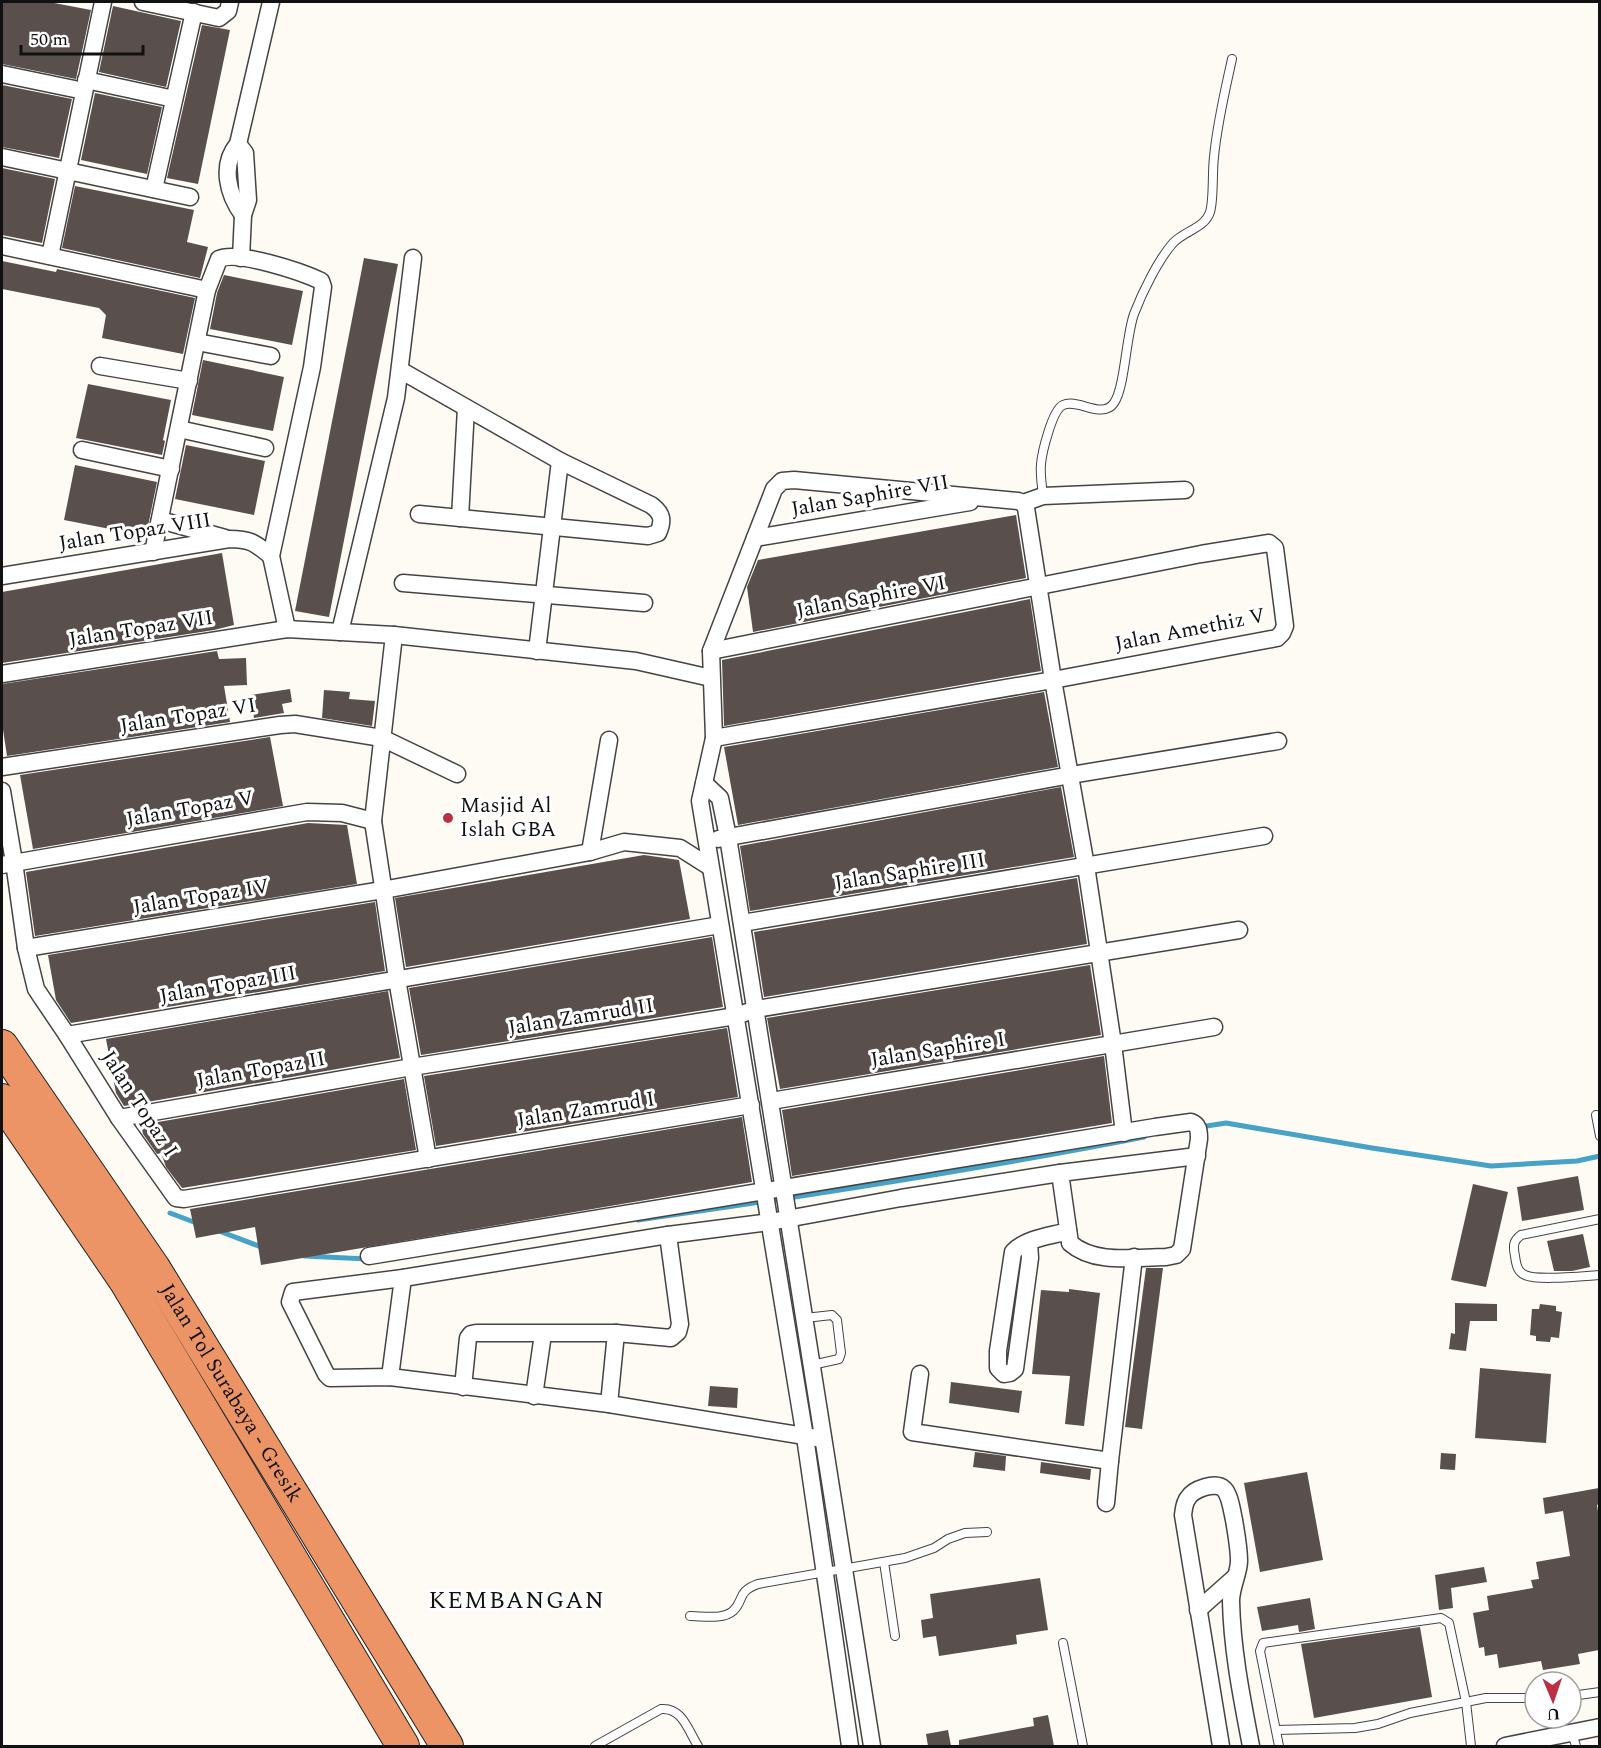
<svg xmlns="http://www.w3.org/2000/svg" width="1601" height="1748" font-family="Spectral,serif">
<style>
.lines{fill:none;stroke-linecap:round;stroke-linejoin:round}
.stream{stroke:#46a2c7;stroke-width:5}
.building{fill:#59504d}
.lane-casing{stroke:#444;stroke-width:10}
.street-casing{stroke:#444;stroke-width:19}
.highway-casing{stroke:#222;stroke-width:34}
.lane{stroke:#fff;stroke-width:8}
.street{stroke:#fff;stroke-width:16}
.highway{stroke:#ec9465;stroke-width:32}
.poi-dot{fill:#bb2f45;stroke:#fff;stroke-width:2}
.labels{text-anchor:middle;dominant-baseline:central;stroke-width:6;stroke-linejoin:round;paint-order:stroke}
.street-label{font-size:21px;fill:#111;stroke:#fff}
.poi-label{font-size:21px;fill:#111;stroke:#fff;text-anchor:start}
.quarter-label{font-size:24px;letter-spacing:1.5px;fill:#111;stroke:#fff}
</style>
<rect width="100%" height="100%" fill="#fefbf5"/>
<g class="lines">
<g class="stream">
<polyline points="1200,1127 1226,1123 1372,1148 1491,1166 1577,1161 1600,1156"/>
<polyline points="170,1213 199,1224"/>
<path d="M638,1220c169,-24 338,-50 506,-83"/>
<polyline points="219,1231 264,1248"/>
<polyline points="305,1256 367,1259"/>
</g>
</g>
<g class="building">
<polygon points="2,2 49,2 91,10 76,79 2,64"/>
<polygon points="113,6 181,21 166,87 99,72"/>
<polygon points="202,25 230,30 198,184 167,178"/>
<polygon points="2,85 72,99 59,158 2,147"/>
<polygon points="95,93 162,107 147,174 81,160"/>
<polygon points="2,168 55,179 42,243 2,235"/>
<polygon points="75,186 194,210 187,242 208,247 200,278 62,248"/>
<polygon points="364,258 398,264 329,617 295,611"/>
<polygon points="2,261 56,272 57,269 195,298 183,354 102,338 106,315 99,308 2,289"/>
<polygon points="224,275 303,291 292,345 210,329 217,293"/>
<polygon points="203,360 284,377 273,431 192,415"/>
<polygon points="88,384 171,400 163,440 165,441 162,455 76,438"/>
<polygon points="186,445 265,461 254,515 175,499"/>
<polygon points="75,465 157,482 146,536 64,520"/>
<polygon points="1016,515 1026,578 753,632 747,587 758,560"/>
<polygon points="222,553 234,625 214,630 2,663 2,592"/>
<polygon points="1030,599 1041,671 724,726 722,660"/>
<polygon points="217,651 219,659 246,658 247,685 224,686 230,722 7,756 2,723 2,684"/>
<polygon points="290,689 292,702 282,704 284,713 254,718 251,695"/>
<polygon points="324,690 350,692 349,699 375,701 372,726 322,718"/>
<polygon points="1044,692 1058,767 738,825 724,747"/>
<polygon points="270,737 283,806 33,849 20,775"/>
<polygon points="1061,787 1074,857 750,911 740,846"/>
<polygon points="308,823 347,825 357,884 35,936 26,872"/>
<polygon points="644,855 679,860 690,919 406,967 395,898"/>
<polygon points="1077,878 1087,944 764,997 754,932"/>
<polygon points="375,902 385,971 71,1023 56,1000 48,955"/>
<polygon points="712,937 723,1007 421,1055 409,988"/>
<polygon points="1090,965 1101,1035 780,1089 767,1018"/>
<polygon points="388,991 400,1058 124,1106 116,1093 106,1039"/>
<polygon points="727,1028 738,1097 436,1146 424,1076"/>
<polygon points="1104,1056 1112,1123 792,1176 782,1110"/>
<polygon points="404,1079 416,1150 182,1188 166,1167 161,1153 157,1154 143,1134 141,1125"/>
<polygon points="742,1117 752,1182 261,1265 255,1227 196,1238 190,1209"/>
<polygon points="1578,1176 1584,1210 1522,1221 1517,1187"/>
<polygon points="1473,1184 1508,1192 1486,1287 1451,1280"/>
<polygon points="1583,1234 1590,1267 1572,1271 1554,1271 1547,1241"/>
<polygon points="1146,1268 1163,1268 1142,1429 1125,1427"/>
<polygon points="1069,1289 1100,1293 1084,1426 1065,1424 1070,1376 1032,1374 1041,1290 1069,1292"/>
<polygon points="1455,1303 1497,1304 1497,1321 1470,1321 1466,1351 1449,1349 1451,1333 1455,1334"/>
<polygon points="1540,1304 1556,1306 1556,1311 1562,1312 1559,1338 1551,1337 1550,1342 1536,1341 1536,1336 1530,1335 1532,1309 1539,1309"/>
<polygon points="1480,1368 1551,1374 1546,1443 1475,1438"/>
<polygon points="951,1382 1022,1391 1019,1413 949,1403"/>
<polygon points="710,1386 738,1388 737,1408 708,1406"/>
<polygon points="975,1452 1006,1456 1005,1471 973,1467"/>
<polygon points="1441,1453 1456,1454 1455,1470 1440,1469"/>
<polygon points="1041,1462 1091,1469 1090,1480 1040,1473"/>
<polygon points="1307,1472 1323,1560 1260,1572 1244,1483"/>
<polygon points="1599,1488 1599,1504 1597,1505 1599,1518 1599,1650 1578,1654 1580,1664 1543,1670 1541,1661 1499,1668 1497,1654 1485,1656 1484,1647 1479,1648 1473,1613 1489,1610 1487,1596 1533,1588 1531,1580 1539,1579 1536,1562 1570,1556 1563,1511 1545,1514 1543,1498"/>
<polygon points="1484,1567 1487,1582 1451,1588 1453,1608 1439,1610 1435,1575"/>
<polygon points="1040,1578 1048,1630 1016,1635 1017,1644 939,1656 936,1636 923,1638 921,1620 933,1618 930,1594"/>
<polygon points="1310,1598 1315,1629 1299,1632 1298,1625 1262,1631 1257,1607"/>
<polygon points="1420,1627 1432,1697 1314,1718 1301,1644"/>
<polygon points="1048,1715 1054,1746 959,1746 959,1740 1034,1726 1033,1718"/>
<polygon points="948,1730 951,1746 928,1746 926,1734"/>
</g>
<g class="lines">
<defs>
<g id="lane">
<path d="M1043,496c-1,-11 -3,-21 -2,-32 1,-11 11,-54 22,-59 15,-7 39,15 51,-2 11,-16 12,-67 20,-89 8,-21 24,-54 39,-71 11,-12 32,-15 37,-31 4,-13 2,-40 4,-55 3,-33 11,-66 18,-98"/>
<polyline points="1596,1115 1600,1136"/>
<path d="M1600,1219l-79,16c-8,6 -8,11 -6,21 1,7 2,16 10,19 11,6 59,1 75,0"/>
<polyline points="805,1318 832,1315 837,1320 841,1353 839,1359 812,1365"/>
<polyline points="884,1562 895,1636"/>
<path d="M690,1616c12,0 33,4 43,-5 12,-11 3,-19 25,-27l147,-26 29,-10 14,-9 17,-6 22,-1"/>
<polyline points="1063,1643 1083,1746"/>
<polyline points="1571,1696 1600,1692"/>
<polyline points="1276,1730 1355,1728 1378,1724 1410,1713 1486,1698 1535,1698"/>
<polyline points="1572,1733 1576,1746"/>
<path d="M595,1746l66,-37c21,-2 27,21 37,37"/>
<polyline points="1279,1746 1260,1651 1263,1643 1441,1618 1449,1623 1466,1702 1471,1746"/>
</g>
<g id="street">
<polyline points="143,2 219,18 228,11 230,2"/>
<polyline points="2,74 84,91"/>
<polyline points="86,80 174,99"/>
<polyline points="238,144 245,153 248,200 243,215 241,258"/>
<polyline points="2,157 190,197"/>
<polyline points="154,189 194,12"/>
<path d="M243,215c-15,-20 -23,-50 -5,-71l33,-142"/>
<polyline points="2,246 207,290"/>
<polyline points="50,256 103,2"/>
<polyline points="197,342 271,356"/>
<polyline points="100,366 189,381"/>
<path d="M400,370l160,91 91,44c11,8 13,15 7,28l-10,3 -229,-22"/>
<polyline points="179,429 265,448"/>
<polyline points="82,450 171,469"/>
<polyline points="1023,503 1043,496 1185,490"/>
<polyline points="460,518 466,408"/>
<polyline points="160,520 225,538"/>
<polyline points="755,538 970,502"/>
<path d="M153,552l54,-262 12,-31c18,-9 83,13 102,22l2,6 -11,80 -41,189 16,73"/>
<path d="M2,576l227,-37c22,0 26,4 42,17"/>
<polyline points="403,583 644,603"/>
<polyline points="340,632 396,398 413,258"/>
<polyline points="394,635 373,821 397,979 428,1159"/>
<polyline points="537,651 560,461"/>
<polyline points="711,651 1201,554 1269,543 1275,548 1285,626 1282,633 1277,638 1053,680 714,738"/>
<polyline points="2,674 287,629 394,635 636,661 711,678"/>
<polyline points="2,767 280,725 295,724 382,738 457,774"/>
<polyline points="704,783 720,798 728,837 872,1746"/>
<polyline points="2,791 14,862 26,948 36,989 67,1035 119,1118 176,1198 184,1199 751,1105"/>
<polyline points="718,839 1071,775 1278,741"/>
<polyline points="590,852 609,740"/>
<polyline points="2,865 307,812 342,813 373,821"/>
<polyline points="742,923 1264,836"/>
<polyline points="26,948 383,890 590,852 624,842 680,848 710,867"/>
<polyline points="67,1035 720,925"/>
<polyline points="771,1101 1214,1027"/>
<polyline points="119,1118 412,1067 736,1016 756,1009 1239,930"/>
<path d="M1029,1242l1,16 -15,111 -5,4 -6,1 -6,-6v-17l15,-99c13,-14 38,-16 55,-21"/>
<path d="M369,1256l786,-129 36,-5c8,3 8,9 8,17l-17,110 -6,6 -10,2c-31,0 -71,8 -96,-14l-10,-70"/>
<polyline points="920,1374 912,1432 1110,1461 1134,1257"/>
<polyline points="390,1377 403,1278"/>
<polyline points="463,1387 468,1338 471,1334 476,1333 616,1333 671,1338 678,1332 680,1324 668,1235"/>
<polyline points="534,1396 543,1334"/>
<polyline points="609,1404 616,1333"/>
<polyline points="823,1439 609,1404 390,1377 330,1378 326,1374 290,1302 293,1292 403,1278 668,1235 770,1222 901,1198 1060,1173 1197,1156"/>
<polyline points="1106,1503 1110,1461"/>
<polyline points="1198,1610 1234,1578"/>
<polyline points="850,1746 805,1437 700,801 714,738 711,651 774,489 782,481 794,480 1018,501 1023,503 1026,508 1053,680 1086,866 1113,1044 1124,1133"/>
<path d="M1221,1746l-38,-231c1,-6 1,-12 5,-17 5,-9 28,-17 36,-9 6,6 8,22 10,31 2,12 5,28 5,41 0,12 -8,26 -8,40 1,49 11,98 20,145"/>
<polyline points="1505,1746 1600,1727"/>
</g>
<g id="highway">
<path id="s1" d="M2,1046l152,222 293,478"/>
<polyline points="2,1100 126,1282 403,1746"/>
</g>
</defs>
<use href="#lane" class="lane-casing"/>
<use href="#street" class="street-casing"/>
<use href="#highway" class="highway-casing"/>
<use href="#lane" class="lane"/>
<use href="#street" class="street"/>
<use href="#highway" class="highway"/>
</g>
<circle class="poi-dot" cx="448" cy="818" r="6"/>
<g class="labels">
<g class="street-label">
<text transform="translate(870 496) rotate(-10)">Jalan Saphire VII</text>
<text transform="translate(135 532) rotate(-9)">Jalan Topaz VIII</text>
<text transform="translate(871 597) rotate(-11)">Jalan Saphire VI</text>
<text transform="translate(141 629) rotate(-9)">Jalan Topaz VII</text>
<text transform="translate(1190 630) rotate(-11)">Jalan Amethiz V</text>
<text transform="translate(188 716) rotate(-9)">Jalan Topaz VI</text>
<text transform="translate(190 809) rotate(-10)">Jalan Topaz V</text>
<text transform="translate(910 872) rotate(-9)">Jalan Saphire III</text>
<text transform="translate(201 897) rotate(-9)">Jalan Topaz IV</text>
<text transform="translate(228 985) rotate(-10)">Jalan Topaz III</text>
<text transform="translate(581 1017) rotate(-9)">Jalan Zamrud II</text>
<text transform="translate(938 1050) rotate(-9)">Jalan Saphire I</text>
<text transform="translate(261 1070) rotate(-10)">Jalan Topaz II</text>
<text transform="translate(139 1104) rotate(57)">Jalan Topaz I</text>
<text transform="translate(586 1110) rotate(-9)">Jalan Zamrud I</text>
<text stroke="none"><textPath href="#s1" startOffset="416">Jalan Tol Surabaya - Gresik</textPath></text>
</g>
<g class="poi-label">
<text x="460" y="806">Masjid Al<tspan x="460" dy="24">Islah GBA</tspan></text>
</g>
<g class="quarter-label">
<text x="517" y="1601">KEMBANGAN</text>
</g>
</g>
<rect width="1601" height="1748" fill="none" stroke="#111111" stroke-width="6"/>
<g transform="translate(1553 1700) rotate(178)"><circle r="28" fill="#ffffff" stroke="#a0a0a0" stroke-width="1.5"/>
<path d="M0-4.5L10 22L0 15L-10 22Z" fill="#bb2f45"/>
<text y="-9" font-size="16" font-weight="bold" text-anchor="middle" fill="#111111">U</text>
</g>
<path d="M21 45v9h122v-9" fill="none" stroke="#111111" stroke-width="3"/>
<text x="30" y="45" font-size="18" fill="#111111" stroke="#ffffff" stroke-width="4.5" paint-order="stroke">50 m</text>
</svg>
